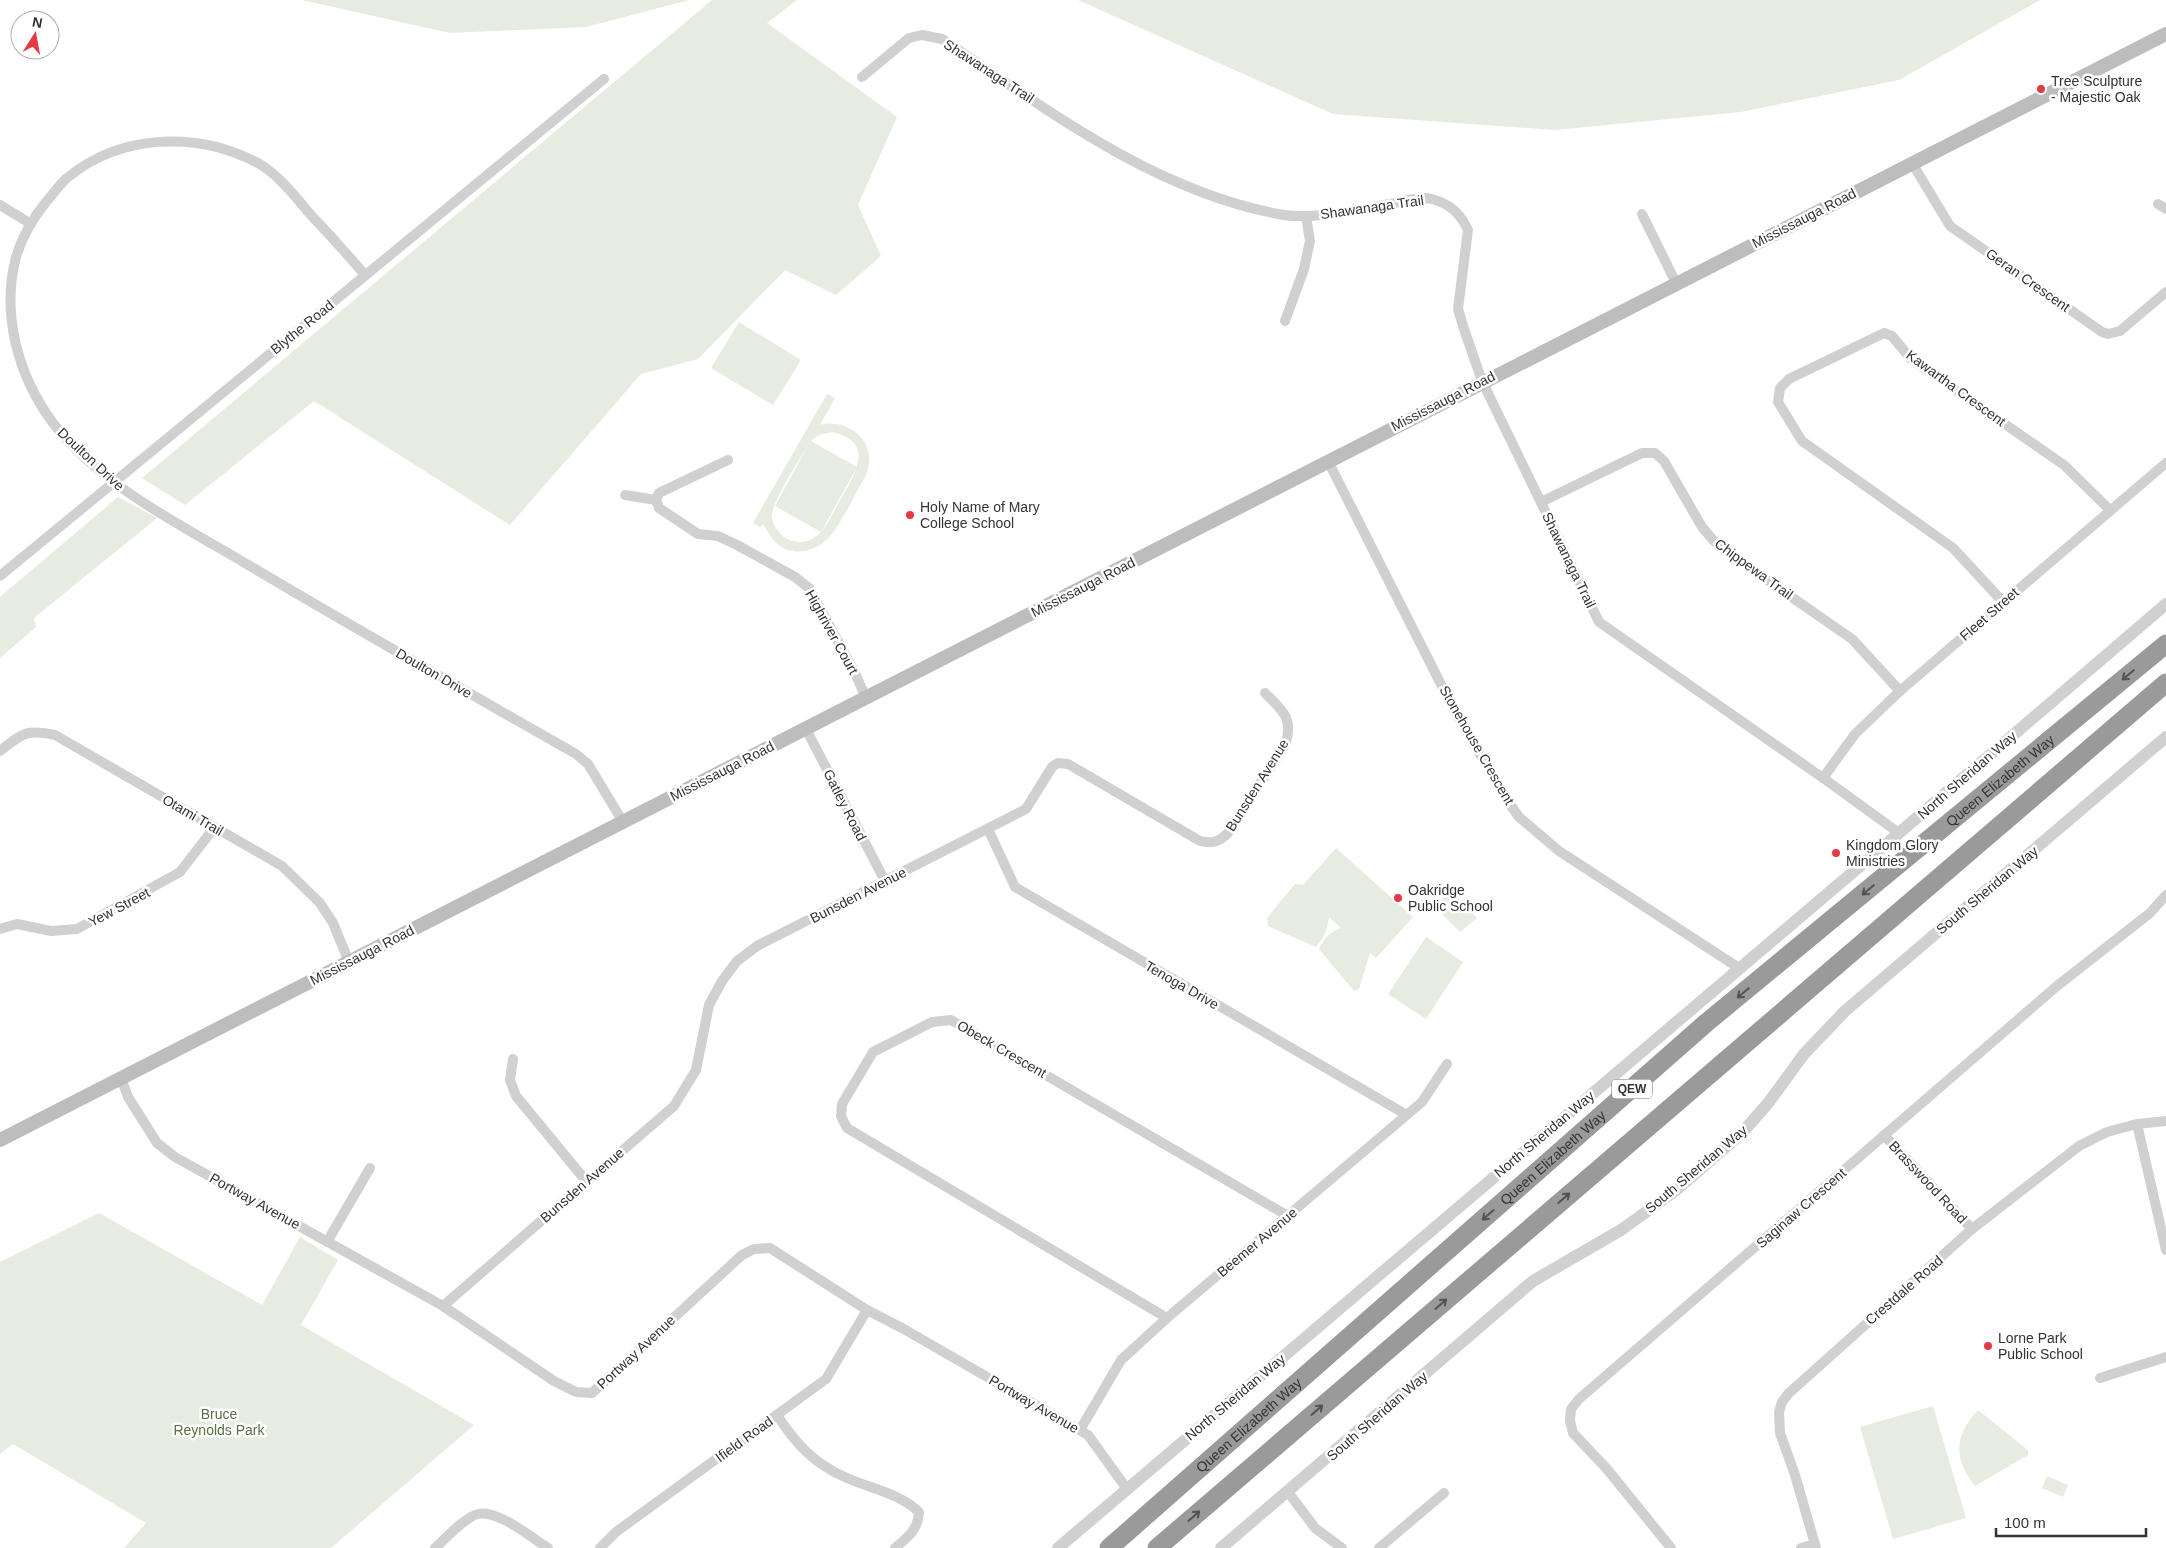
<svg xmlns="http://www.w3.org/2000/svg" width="2166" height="1548" font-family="Arial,sans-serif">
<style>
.green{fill:#e6ecdf;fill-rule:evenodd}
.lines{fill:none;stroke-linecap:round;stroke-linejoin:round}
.minor{stroke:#d0d0d0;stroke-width:10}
.tertiary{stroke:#d0d0d0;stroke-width:12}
.secondary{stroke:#bdbdbd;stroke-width:14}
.motorway{stroke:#9a9a9a;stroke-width:19}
.oneway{stroke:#525252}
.poi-dot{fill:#e63946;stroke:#fff;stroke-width:2}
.labels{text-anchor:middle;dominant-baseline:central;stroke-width:5;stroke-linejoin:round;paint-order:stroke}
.shield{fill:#fff;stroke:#707070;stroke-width:1}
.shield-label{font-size:12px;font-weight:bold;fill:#333}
.street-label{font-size:14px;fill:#333;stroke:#fff}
.poi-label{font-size:14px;fill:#333;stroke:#fff;text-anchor:start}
.park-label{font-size:14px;fill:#56703f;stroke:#fff}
</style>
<rect width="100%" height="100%" fill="#fff"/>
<g class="green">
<polygon points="302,0 689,0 586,27 450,33"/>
<polygon points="712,0 797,0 767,23 897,117 858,205 881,256 836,295 785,270 698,359 641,374 510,525 314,401 185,505 142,478"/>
<polygon points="1078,0 2040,0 1899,80 1741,112 1555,130 1333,114"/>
<polygon points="739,322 801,360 773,405 711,368"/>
<path d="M827,394l8,4 -15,27c20,-6 46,7 49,30 1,6 -1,14 -3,20 -10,17 -25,50 -38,63 -11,13 -35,19 -49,7 -7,-5 -11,-13 -16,-21l-3,3 -7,-4zM832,432c47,10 20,47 6,72 -7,12 -12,26 -24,34 -7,5 -17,5 -25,2 -8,-4 -17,-14 -17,-24 0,-16 29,-58 38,-74l-35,64 46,26 36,-65 -46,-26 8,-6z"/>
<polygon points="118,497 157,518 34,618 36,627 0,658 0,597"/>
<path d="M1336,848l77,69 -37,41 -6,-5 -11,36 -5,2 -35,-42c5,-11 11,-17 22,-21l-12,-11c-2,12 -4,20 -13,30l-48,-21 -1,-8 28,-34 8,1z"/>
<polygon points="1451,891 1477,918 1460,932 1443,915 1443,906 1439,902"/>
<polygon points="1426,937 1463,962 1426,1019 1388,994"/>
<polygon points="99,1213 262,1305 300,1237 338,1260 301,1325 474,1425 331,1548 124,1548 146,1523 13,1444 0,1454 0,1262"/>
<polygon points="1933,1406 1966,1518 1893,1539 1860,1427"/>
<path d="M1978,1410l50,40v5l-53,31c-22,-28 -21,-50 3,-76z"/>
<polygon points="2047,1476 2068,1485 2063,1497 2042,1488"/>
</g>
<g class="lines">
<g class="minor">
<path d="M862,77l47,-39 13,-3 20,4c104,70 210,151 336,175 35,7 82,-5 117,-11 11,-2 26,-7 37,-4 18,5 28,14 36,31l-10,79 6,20 18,52 117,241 224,156 76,55"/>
<polyline points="1912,163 1950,226 2102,332 2108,334 2120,331 2166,292"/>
<polyline points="2158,204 2166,209"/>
<polyline points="0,205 31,224"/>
<polyline points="1642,214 1676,283"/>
<path d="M365,275c-18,-21 -36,-41 -55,-61 -16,-19 -32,-40 -54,-52 -60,-31 -136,-28 -189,16 -8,7 -14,16 -21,24 -13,16 -24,35 -30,55 -15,57 2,119 37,166 50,65 127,101 197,143 108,64 217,126 326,188l12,10 35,58"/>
<polyline points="1285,321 1304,269 1310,241 1306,216"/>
<polyline points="728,460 659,493 656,500 659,508 698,534 718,536 737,545 795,577 809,588 854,671 866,698"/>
<polyline points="1328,461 1456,714 1507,800 1519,817 1559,851 1739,968"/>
<polyline points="625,495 656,500"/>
<polyline points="1541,502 1642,453 1655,453 1664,461 1702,527 1713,540 1734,557 1852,639 1900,691"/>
<polyline points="0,576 604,79"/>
<polyline points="2003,602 1953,548 1802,441 1778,402 1780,388 1789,379 1884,333 1892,336 1911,359 2064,465 2110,510"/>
<polyline points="806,729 885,881"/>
<path d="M0,751c23,-18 26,-22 55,-16l227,131 38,37 13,20 16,39"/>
<polyline points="1823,778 1855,734 1900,691 2166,463"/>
<polyline points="988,829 1015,887 1405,1114"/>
<polyline points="0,929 17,924 51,931 77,929 180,872 214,828"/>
<polyline points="513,1059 510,1080 516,1096 586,1181"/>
<polyline points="121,1078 128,1097 157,1143 175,1157 443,1306 554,1381 576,1392 592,1393 742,1255 754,1249 770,1248 867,1310 902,1328 1088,1435 1127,1489"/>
<polyline points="2137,1124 2166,1250"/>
<polyline points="1884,1135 1972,1229"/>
<polyline points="327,1242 370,1168"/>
<path d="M443,1306l231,-200 22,-36 13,-65 13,-24 15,-20 20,-15 269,-137 26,-42 6,-4 10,1 132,77c12,3 19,1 28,-8l57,-88c9,-27 -2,-34 -20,-52"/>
<polyline points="1167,1318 847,1128 841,1116 842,1104 873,1052 932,1022 951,1020 1288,1216"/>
<polyline points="2100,1378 2166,1357"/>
<path d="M777,1415c19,29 37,49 70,63 25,11 52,15 72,34 -1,18 -11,25 -24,36"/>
<polyline points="1080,1430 1121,1360 1167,1318 1422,1102 1447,1064"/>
<polyline points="1288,1492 1315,1528 1342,1548"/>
<path d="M435,1548c10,-9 30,-31 43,-34 19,-5 54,24 70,34"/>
<polyline points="600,1548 616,1532 826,1379 867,1310"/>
<polyline points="1379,1548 1444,1493"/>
<polyline points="1671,1548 1607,1469 1573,1433 1570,1421 1571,1409 1579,1399 2057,986 2150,913 2166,895"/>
<polyline points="1801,1548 1815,1544"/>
<polyline points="1816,1548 1795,1475 1780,1433 1779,1412 1782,1402 1788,1394 1972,1229 2079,1146 2107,1132 2137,1124 2166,1121"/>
</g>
<g class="tertiary">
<polyline points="1058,1548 1899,833 2166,604"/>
<polyline points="1221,1548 1533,1281 1621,1230 1675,1191 1742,1133 1769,1102 1804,1054 1845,1011 2166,737"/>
</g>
<path class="secondary" d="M0,1140c723,-367 1442,-740 2166,-1106"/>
<g class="motorway">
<path id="s1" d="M1109,1548l597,-525 460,-379"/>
<polyline points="1157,1548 2166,683"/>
</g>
</g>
<defs><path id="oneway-shaft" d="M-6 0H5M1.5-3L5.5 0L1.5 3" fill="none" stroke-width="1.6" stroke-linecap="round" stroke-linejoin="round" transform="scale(1.25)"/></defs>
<g class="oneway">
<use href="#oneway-shaft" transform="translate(2128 675) rotate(140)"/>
<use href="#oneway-shaft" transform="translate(1868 890) rotate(140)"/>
<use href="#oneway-shaft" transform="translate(1743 993) rotate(140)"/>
<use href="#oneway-shaft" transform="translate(1564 1198) rotate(-41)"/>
<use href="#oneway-shaft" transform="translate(1488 1215) rotate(139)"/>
<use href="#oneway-shaft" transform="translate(1441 1304) rotate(-41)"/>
<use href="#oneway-shaft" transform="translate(1317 1410) rotate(-41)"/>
<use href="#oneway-shaft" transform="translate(1194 1516) rotate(-41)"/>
</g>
<g class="poi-dot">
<circle cx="2041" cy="89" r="5"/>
<circle cx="910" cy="515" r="5"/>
<circle cx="1836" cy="853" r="5"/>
<circle cx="1398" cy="898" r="5"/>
<circle cx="1988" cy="1346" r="5"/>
</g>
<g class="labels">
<rect class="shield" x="1612" y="1079.5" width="40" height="19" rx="4"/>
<g class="shield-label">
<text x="1632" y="1089">QEW</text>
</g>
<g class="street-label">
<text transform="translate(989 71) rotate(33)">Shawanaga Trail</text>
<text transform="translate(1372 207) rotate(-8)">Shawanaga Trail</text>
<text transform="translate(1804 218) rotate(-27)">Mississauga Road</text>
<text transform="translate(2028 280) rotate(35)">Geran Crescent</text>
<text transform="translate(302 327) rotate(-39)">Blythe Road</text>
<text transform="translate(1956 388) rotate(36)">Kawartha Crescent</text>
<text transform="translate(1443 401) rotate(-27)">Mississauga Road</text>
<text transform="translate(91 459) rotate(43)">Doulton Drive</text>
<text transform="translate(1569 560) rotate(64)">Shawanaga Trail</text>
<text transform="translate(1754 569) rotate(36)">Chippewa Trail</text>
<text transform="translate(1083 587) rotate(-27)">Mississauga Road</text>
<text transform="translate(1989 614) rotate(-41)">Fleet Street</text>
<text transform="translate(832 632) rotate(61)">Highriver Court</text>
<text transform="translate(434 673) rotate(30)">Doulton Drive</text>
<text transform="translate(1477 745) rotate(60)">Stonehouse Crescent</text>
<text transform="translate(722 771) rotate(-27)">Mississauga Road</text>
<text transform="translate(1967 775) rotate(-41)">North Sheridan Way</text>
<text stroke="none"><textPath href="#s1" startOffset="1176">Queen Elizabeth Way</textPath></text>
<text transform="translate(1257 785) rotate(-58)">Bunsden Avenue</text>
<text transform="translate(845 805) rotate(63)">Gatley Road</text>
<text transform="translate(193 815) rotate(30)">Otami Trail</text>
<text transform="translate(1987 890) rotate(-40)">South Sheridan Way</text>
<text transform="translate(858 895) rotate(-27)">Bunsden Avenue</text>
<text transform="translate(119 907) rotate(-28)">Yew Street</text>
<text transform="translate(362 955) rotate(-27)">Mississauga Road</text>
<text transform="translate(1182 985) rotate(30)">Tenoga Drive</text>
<text transform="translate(1002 1049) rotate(30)">Obeck Crescent</text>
<text transform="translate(1544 1134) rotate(-40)">North Sheridan Way</text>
<text stroke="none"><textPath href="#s1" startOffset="591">Queen Elizabeth Way</textPath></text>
<text transform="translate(1696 1169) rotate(-40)">South Sheridan Way</text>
<text transform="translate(1928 1182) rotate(47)">Brasswood Road</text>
<text transform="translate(582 1185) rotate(-41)">Bunsden Avenue</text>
<text transform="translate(255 1201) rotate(29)">Portway Avenue</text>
<text transform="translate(1801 1208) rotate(-41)">Saginaw Crescent</text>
<text transform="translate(1257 1242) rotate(-40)">Beemer Avenue</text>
<text transform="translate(1904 1290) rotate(-41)">Crestdale Road</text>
<text transform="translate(636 1352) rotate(-43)">Portway Avenue</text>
<text transform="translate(1235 1397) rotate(-40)">North Sheridan Way</text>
<text transform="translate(1034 1404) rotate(30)">Portway Avenue</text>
<text transform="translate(1377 1416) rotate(-41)">South Sheridan Way</text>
<text stroke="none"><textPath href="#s1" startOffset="186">Queen Elizabeth Way</textPath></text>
<text transform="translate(744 1439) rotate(-36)">Ifield Road</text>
</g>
<g class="poi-label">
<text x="2051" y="81">Tree Sculpture<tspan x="2051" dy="16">- Majestic Oak</tspan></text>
<text x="920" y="507">Holy Name of Mary<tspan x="920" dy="16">College School</tspan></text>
<text x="1846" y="845">Kingdom Glory<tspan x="1846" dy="16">Ministries</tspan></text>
<text x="1408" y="890">Oakridge<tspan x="1408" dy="16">Public School</tspan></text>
<text x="1998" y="1338">Lorne Park<tspan x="1998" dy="16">Public School</tspan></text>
</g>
<g class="park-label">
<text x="219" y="1414">Bruce<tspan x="219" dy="16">Reynolds Park</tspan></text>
</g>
</g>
<g transform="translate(35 35) rotate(11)"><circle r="24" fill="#ffffff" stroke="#adadad"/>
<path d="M0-4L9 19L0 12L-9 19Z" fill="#e63946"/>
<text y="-8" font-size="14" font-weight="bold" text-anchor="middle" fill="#333333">N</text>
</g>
<path d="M1996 1528v8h150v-8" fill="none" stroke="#333333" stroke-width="2.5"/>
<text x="2004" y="1528" font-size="15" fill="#333333" stroke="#ffffff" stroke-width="4" paint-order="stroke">100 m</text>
</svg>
